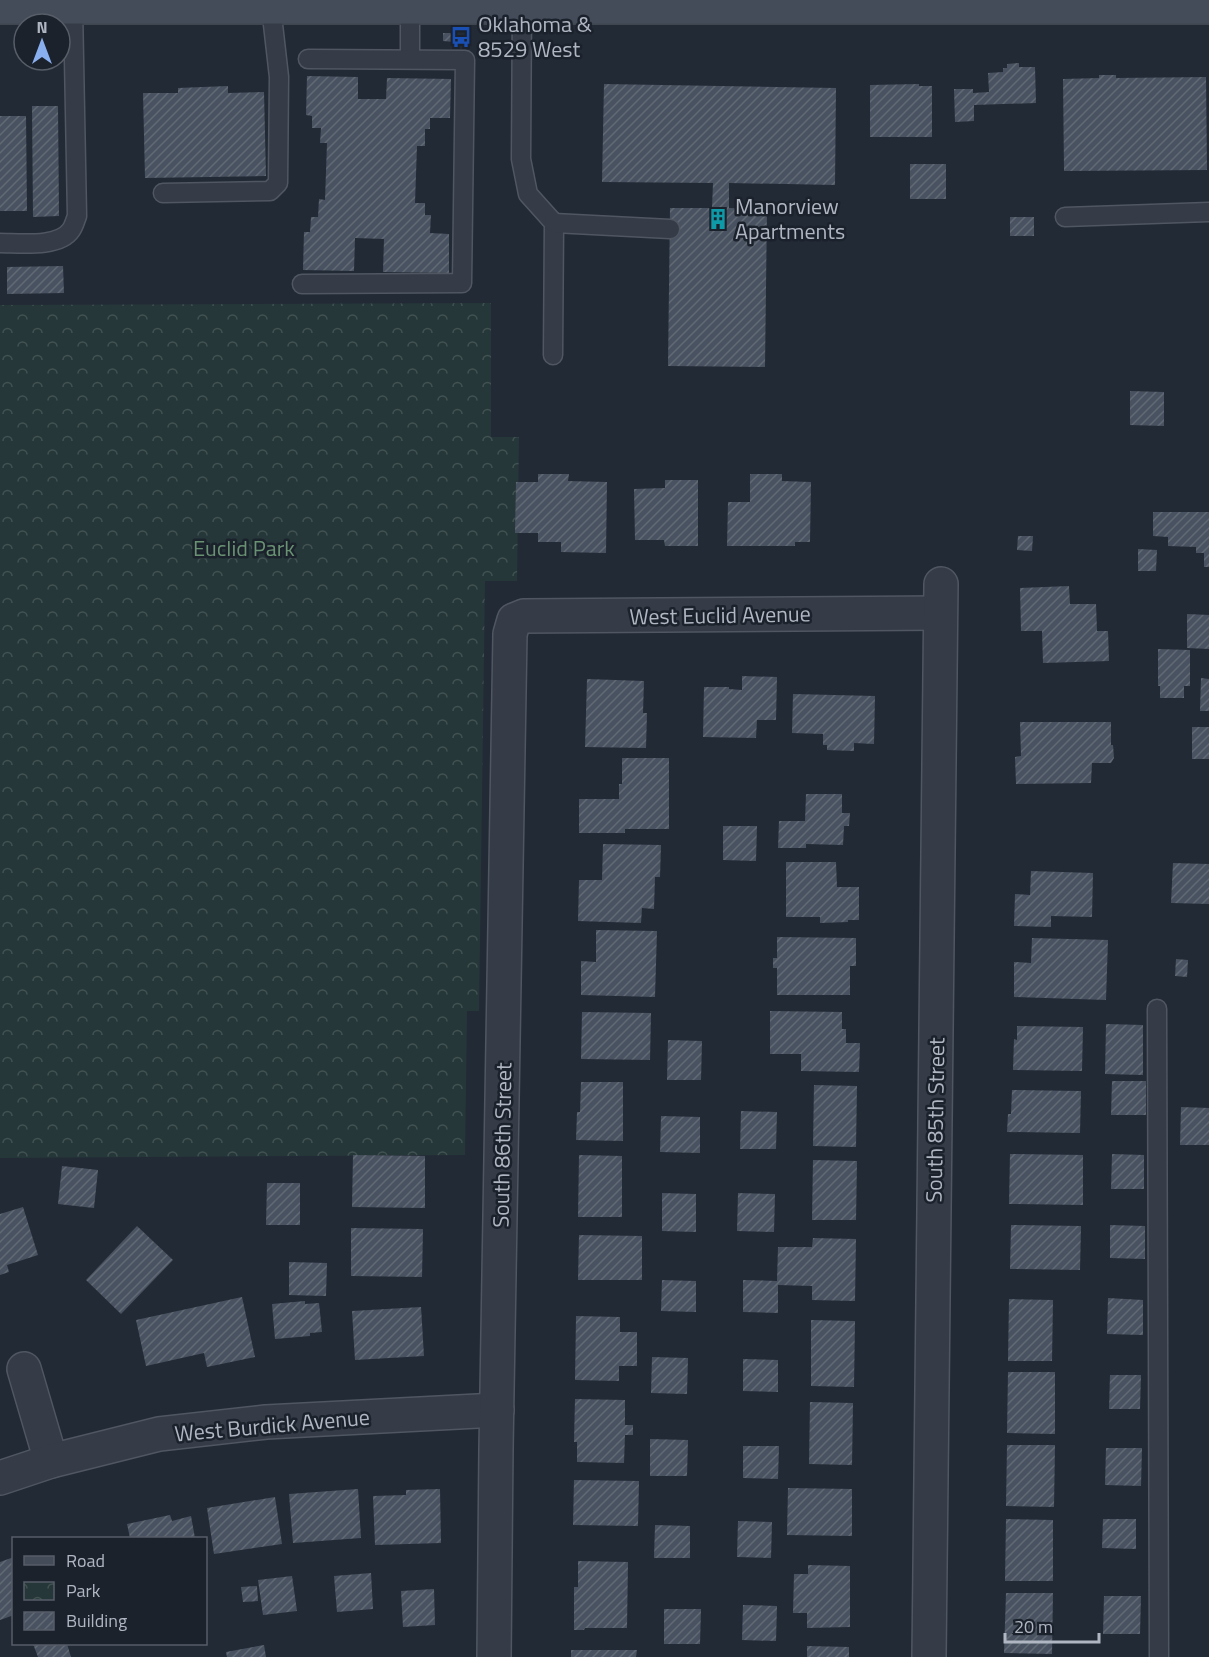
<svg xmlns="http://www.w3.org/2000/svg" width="1209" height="1657" font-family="'Titillium Web',sans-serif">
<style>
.park{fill:url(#park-crowns)}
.building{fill:url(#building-hatch)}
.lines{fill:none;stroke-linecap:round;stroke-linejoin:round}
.service-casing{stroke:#505762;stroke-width:21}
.minor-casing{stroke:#505762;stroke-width:36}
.secondary-casing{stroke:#3f4650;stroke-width:36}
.service{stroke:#353c47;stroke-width:18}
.minor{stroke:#353c47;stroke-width:33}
.secondary{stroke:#444c5a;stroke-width:33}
.labels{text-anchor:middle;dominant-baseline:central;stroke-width:5;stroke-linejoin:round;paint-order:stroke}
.poi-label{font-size:22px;fill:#b0b7c3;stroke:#1b222c;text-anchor:start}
.park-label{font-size:22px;fill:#699273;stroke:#1b222c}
.street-label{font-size:22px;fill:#b0b7c3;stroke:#1b222c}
</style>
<defs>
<pattern id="park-crowns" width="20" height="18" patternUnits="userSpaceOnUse" patternTransform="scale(1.5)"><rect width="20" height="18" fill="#253738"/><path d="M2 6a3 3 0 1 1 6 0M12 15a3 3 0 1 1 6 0" fill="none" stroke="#425253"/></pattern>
<pattern id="building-hatch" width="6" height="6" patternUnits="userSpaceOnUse" patternTransform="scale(1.5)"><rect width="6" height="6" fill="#495260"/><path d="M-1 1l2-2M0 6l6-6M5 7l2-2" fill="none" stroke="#616975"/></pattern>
</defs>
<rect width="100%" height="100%" fill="#222a36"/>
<polygon class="park" points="491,303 491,437 519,437 517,581 485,581 479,1011 467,1011 465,1155 0,1158 0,305"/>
<g class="building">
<polygon points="443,33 455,33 454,42 443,41"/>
<polygon points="1019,63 1019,67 1035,67 1036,103 974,105 974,121 955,122 954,89 973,89 973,93 989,92 988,73 1003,72 1003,68 1007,68 1007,64"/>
<polygon points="1099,75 1116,75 1116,78 1206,77 1207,170 1064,171 1063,79 1099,78"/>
<polygon points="307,76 358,77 358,99 386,99 387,78 451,79 450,118 430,118 430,129 425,129 425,146 417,146 415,203 425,203 425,215 431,215 430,233 449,234 449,273 383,272 384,239 355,238 354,271 303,270 304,232 310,232 311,217 318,217 319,199 325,200 327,143 320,143 321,128 312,128 312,116 306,115"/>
<polygon points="604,84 836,88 835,185 729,183 729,208 767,209 765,367 668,366 670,208 712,208 713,183 602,182"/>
<polygon points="919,84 919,86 932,86 932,137 870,137 870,85"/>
<polygon points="228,86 228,93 264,92 266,176 145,178 143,93 178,93 178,88"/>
<polygon points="32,106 58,106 59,216 33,217"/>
<polygon points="0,116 26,116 27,211 0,211"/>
<rect x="910" y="164" width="36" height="35"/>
<rect x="1010" y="217" width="24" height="19"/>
<polygon points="63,266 64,293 7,294 7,267"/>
<polygon points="1130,391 1164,392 1164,426 1130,425"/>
<polygon points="538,474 569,474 568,481 607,482 606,553 561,552 561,542 538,542 538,533 515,533 516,482 538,482"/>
<polygon points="750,474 782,474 782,481 811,482 810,542 795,542 795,546 727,546 728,502 750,502"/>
<polygon points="665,480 698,480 698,546 665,546 664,540 635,540 634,489 665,488"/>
<polygon points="1153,512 1209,512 1209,567 1204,567 1204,553 1196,553 1196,547 1168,546 1168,537 1153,536"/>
<polygon points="1018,536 1033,536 1032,551 1017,550"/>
<polygon points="1138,549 1157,550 1156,571 1138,571"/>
<polygon points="1069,586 1070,604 1096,604 1097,631 1108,631 1109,661 1043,663 1042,631 1021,631 1020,588"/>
<polygon points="1187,614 1209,615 1209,649 1187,648"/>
<polygon points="1158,649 1190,650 1190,686 1184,686 1184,698 1160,698 1160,686 1158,686"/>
<polygon points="742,676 777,677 776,720 757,720 756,738 703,737 704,687 729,687 729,689 742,690"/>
<polygon points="1201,678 1209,679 1209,711 1200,711"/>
<polygon points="587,679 644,681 643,713 647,713 646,748 585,747"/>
<polygon points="793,694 875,696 874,744 854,743 854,751 827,750 827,745 823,745 823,734 792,733"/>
<polygon points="1020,722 1111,722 1111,745 1113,745 1114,758 1111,763 1092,763 1091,783 1016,784 1015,757 1021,756"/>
<rect x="1192" y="727" width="17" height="32"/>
<polygon points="622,758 669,758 669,829 625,829 625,833 579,833 579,799 619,799 619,784 622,784"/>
<polygon points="806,794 842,794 842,813 850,813 849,826 844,826 843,845 806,844 806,848 778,848 779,821 805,821"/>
<polygon points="723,826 757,826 756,861 723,860"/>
<polygon points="603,844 661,845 660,877 655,877 654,909 642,908 641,923 578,921 579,880 602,880"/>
<polygon points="786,862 836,862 837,887 859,887 859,920 848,920 848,922 820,923 820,917 786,917"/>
<polygon points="1173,863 1209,864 1209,904 1171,903"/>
<polygon points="1031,871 1093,873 1092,917 1051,916 1051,927 1014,926 1015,894 1030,895"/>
<polygon points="596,930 657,931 655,997 581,995 581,961 596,962"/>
<polygon points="777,937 856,938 856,966 850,966 850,995 777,995 777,968 773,968 773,958 777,958"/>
<polygon points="1032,938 1108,940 1106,1000 1014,997 1014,962 1031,963"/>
<polygon points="1176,959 1188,960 1187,977 1175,976"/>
<polygon points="770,1011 842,1012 842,1029 846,1029 846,1043 860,1043 859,1072 801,1071 801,1054 770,1054"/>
<polygon points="582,1012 651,1013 650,1060 581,1059"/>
<polygon points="1106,1024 1143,1025 1143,1075 1105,1074"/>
<polygon points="1017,1026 1083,1027 1082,1071 1013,1070 1014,1039 1017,1040"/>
<polygon points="668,1040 702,1041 701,1080 667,1080"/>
<polygon points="1112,1081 1146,1081 1146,1115 1111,1115"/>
<polygon points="581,1082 623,1082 623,1141 576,1140 577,1112 580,1112"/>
<polygon points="814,1085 857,1086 856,1147 813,1146"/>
<polygon points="1012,1090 1081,1091 1080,1133 1007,1132 1008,1114 1011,1114"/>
<polygon points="1181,1107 1209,1108 1209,1145 1180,1145"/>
<polygon points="741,1111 777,1112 776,1149 740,1149"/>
<polygon points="661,1116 700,1117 700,1153 660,1152"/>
<polygon points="1010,1154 1083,1155 1083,1205 1009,1204"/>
<polygon points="1112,1154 1144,1155 1144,1189 1111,1189"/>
<polygon points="353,1155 425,1156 425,1208 352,1207"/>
<polygon points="579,1155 622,1156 622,1217 578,1217"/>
<polygon points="813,1160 857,1161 856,1220 812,1220"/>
<polygon points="62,1166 98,1170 94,1208 58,1204"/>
<polygon points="267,1183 300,1183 300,1225 266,1225"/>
<polygon points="662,1193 696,1194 696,1232 662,1231"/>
<polygon points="738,1193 775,1194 774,1232 737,1231"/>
<polygon points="23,1207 38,1255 7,1265 9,1272 0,1275 0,1214"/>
<polygon points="1011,1225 1081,1226 1080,1270 1010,1269"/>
<polygon points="1110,1225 1145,1226 1145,1259 1110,1258"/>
<polygon points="137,1226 173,1260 121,1314 86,1280"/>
<polygon points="351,1228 423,1229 422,1277 351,1276"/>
<polygon points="579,1235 642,1236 642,1280 578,1280"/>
<polygon points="813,1238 856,1239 855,1301 812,1300 812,1286 778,1285 778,1313 743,1312 743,1280 777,1281 778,1247 812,1247"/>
<polygon points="289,1262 327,1263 326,1296 289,1295"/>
<polygon points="662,1280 696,1281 696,1312 661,1311"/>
<polygon points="242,1297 255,1357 207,1367 204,1353 146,1366 136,1320"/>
<polygon points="1108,1298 1143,1300 1143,1335 1107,1334"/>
<polygon points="1009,1299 1053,1300 1052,1361 1008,1361"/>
<polygon points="305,1301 305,1304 319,1303 322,1332 310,1333 310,1336 275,1339 272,1304"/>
<polygon points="421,1307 424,1356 355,1360 352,1311"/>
<polygon points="576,1316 620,1317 620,1332 637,1332 637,1366 619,1366 619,1381 575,1380"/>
<polygon points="811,1320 855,1321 854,1387 811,1386"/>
<polygon points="652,1357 688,1358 687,1394 651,1393"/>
<polygon points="743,1359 778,1360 778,1392 743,1391"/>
<polygon points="1008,1372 1055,1372 1055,1434 1007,1433"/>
<polygon points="1110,1375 1141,1375 1140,1409 1109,1409"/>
<polygon points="575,1399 625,1400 625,1425 633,1425 633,1435 625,1435 624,1463 577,1462 577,1442 574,1442"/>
<polygon points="810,1402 853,1403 852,1465 809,1464"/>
<polygon points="650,1439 688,1440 687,1476 650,1476"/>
<polygon points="1007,1445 1055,1445 1054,1507 1006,1506"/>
<polygon points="743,1446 779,1446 778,1479 743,1478"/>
<polygon points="1106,1448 1142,1448 1141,1486 1105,1485"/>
<polygon points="574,1480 639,1481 638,1526 573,1525"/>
<polygon points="788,1488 852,1489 852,1536 787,1535"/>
<polygon points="358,1489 361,1538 293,1543 289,1494"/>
<polygon points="440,1489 441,1543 375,1545 373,1496 406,1495 406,1490"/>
<polygon points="275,1497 282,1544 214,1554 207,1508"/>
<polygon points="170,1515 172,1521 191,1516 195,1538 130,1538 127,1524"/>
<polygon points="1006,1519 1053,1520 1053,1581 1005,1581"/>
<polygon points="1103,1519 1136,1519 1136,1549 1102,1548"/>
<polygon points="738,1521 772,1522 771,1558 737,1557"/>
<polygon points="655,1525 690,1526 690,1558 654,1558"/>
<polygon points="14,1557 14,1615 0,1620 0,1562"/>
<polygon points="578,1561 628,1562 627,1628 585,1628 584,1630 574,1630 574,1587 578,1587"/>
<polygon points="808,1565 850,1566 850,1627 807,1628 807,1613 793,1613 794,1574 808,1574"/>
<polygon points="371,1573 373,1609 337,1612 334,1576"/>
<polygon points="292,1576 297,1611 263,1615 258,1580"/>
<polygon points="257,1586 258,1601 243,1602 241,1587"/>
<polygon points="434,1589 435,1625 403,1627 401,1591"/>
<polygon points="1006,1593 1053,1593 1052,1654 1004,1653"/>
<polygon points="1104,1596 1141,1596 1140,1634 1103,1634"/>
<polygon points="743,1605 777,1606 776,1641 742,1640"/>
<polygon points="664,1609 701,1609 700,1644 664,1644"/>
<polygon points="33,1644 67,1644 71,1657 38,1657"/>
<polygon points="264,1645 266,1657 227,1657 226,1652"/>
<polygon points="807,1646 849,1647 849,1657 807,1657"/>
<polygon points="571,1650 637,1650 636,1657 571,1657"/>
</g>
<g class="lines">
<defs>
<g id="service">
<polyline points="522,1 521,159 528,194 554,223 553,355"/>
<polyline points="410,7 410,59"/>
<polyline points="163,193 270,191 278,183 279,77 271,7"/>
<polyline points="1065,217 1209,212"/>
<polyline points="554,223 670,229"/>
<path d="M0,243c19,0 59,5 71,-13 3,-4 4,-9 6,-14l-4,-209"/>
<polyline points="302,284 462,283 465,60 308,59"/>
<polyline points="1157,1009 1159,1657"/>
</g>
<g id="minor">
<polyline points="24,1369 51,1461"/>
<polyline points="0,1478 51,1461 159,1434 266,1422 497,1410"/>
<polyline points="494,1657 496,1449 510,634 514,620 524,616 940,613"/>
<polyline points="929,1657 941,584"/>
</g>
<polyline id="secondary" points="0,7 1209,7"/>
</defs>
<use href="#service" class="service-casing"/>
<use href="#minor" class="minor-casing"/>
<use href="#secondary" class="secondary-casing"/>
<use href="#service" class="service"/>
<use href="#minor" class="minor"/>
<use href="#secondary" class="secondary"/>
</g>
<defs>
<symbol id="bus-bare" viewBox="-9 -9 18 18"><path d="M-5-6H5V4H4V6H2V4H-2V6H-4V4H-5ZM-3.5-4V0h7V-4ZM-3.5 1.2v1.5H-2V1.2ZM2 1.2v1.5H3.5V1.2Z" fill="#1a4fb4" stroke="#1b222c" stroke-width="2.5" paint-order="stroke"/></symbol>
<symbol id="building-bare" viewBox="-9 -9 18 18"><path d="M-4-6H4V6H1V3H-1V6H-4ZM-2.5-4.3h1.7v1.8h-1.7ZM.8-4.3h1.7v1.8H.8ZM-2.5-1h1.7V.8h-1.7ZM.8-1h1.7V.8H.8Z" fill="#0f9aa8" stroke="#1b222c" stroke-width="2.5" paint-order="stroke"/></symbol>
</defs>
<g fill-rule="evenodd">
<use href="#bus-bare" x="446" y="22" width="30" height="30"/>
<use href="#building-bare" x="703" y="204" width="30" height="30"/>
</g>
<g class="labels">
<g class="poi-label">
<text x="478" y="24">Oklahoma &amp;<tspan x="478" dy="25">8529 West</tspan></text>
<text x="735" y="206">Manorview<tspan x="735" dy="25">Apartments</tspan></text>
</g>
<g class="park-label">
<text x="244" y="548">Euclid Park</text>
</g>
<g class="street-label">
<text transform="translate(720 615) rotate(-1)">West Euclid Avenue</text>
<text transform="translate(935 1120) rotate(-89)">South 85th Street</text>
<text transform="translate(502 1145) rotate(-89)">South 86th Street</text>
<text transform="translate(272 1425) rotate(-5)">West Burdick Avenue</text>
</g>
</g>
<rect x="12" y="1537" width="195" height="108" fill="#1b222c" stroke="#575e68" stroke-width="1.5"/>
<rect x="24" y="1556" width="30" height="9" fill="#444c5a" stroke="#575e68" stroke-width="1.5"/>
<text x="66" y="1567" font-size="18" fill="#b0b7c3">Road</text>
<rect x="24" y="1582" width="30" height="18" fill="url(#park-crowns)" stroke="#575e68" stroke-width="1.5"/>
<text x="66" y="1597" font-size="18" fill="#b0b7c3">Park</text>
<rect x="24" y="1612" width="30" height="18" fill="url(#building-hatch)" stroke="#575e68" stroke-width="1.5"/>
<text x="66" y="1627" font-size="18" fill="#b0b7c3">Building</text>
<g transform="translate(42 42)"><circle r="28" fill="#1b222c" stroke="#575e68" stroke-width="1.5"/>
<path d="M0-4.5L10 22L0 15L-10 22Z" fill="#8aafef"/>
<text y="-9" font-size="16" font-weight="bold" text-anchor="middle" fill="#b0b7c3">N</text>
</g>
<path d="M1005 1633v9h94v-9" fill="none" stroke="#b0b7c3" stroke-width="3"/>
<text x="1014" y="1633" font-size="18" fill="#b0b7c3" stroke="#1b222c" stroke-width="4.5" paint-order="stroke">20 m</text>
</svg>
